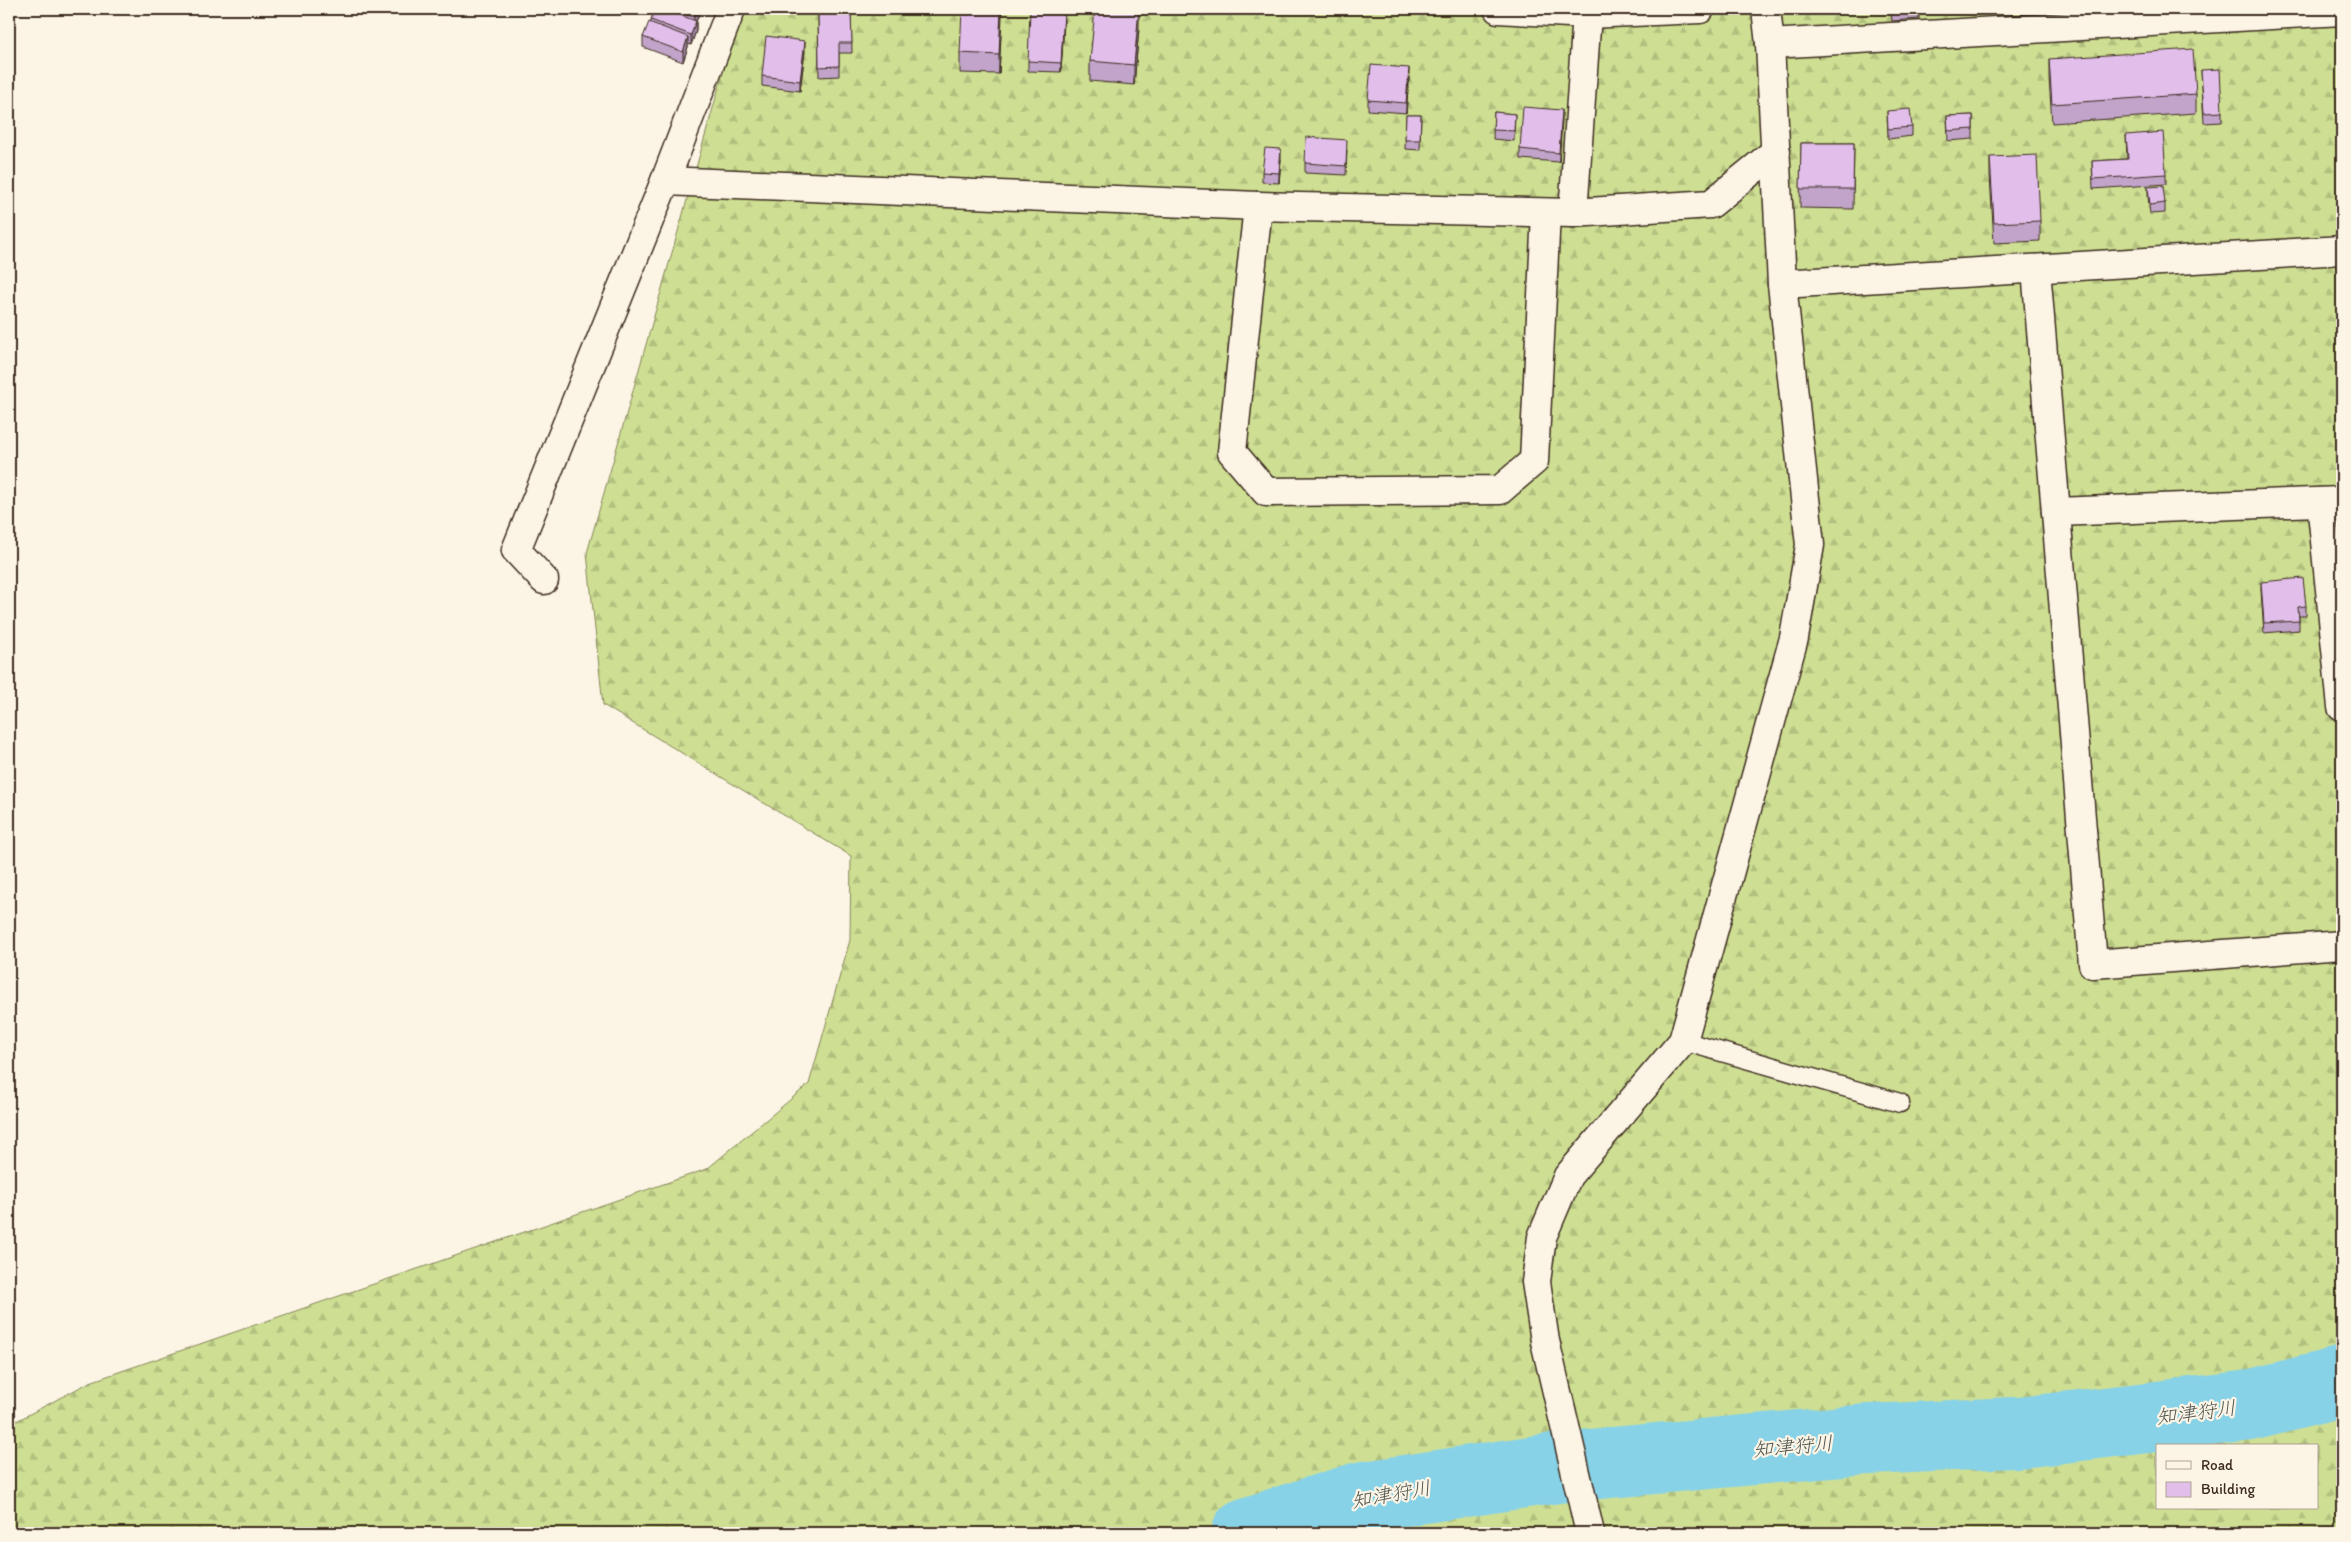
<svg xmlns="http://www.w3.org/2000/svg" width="2351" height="1542" font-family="Itim,'Klee One',sans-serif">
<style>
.forest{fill:url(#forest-firs);stroke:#848458;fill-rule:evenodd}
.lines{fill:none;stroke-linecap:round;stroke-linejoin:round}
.river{stroke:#88d2e8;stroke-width:71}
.service-casing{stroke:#3b2a1e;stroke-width:21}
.minor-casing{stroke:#3b2a1e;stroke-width:31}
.service{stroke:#fcf5e5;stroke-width:18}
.minor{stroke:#fcf5e5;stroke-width:28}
.wall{fill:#c2a4ca;stroke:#3b2a1e}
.shaded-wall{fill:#9e86a4;stroke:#3b2a1e}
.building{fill:#e2bfeb;stroke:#3b2a1e}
.labels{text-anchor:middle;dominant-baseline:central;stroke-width:4.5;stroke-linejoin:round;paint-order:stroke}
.water-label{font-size:20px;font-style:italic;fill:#4e5450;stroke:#fcf5e5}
</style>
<defs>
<pattern id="forest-firs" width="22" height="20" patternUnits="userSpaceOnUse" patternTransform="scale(1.25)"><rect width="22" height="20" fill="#cedf93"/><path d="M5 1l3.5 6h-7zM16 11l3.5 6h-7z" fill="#b2c07e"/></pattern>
</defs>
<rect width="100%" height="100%" fill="#fcf5e5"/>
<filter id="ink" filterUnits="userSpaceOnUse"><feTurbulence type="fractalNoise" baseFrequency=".02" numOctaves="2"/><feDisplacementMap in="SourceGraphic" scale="10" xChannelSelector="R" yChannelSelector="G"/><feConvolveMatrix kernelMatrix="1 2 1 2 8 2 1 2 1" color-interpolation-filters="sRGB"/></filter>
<g filter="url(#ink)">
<path class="forest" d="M741,9h1601v1522l-10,2h-2323v-108l81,-43 617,-213 102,-85 41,-144 1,-84 -248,-151 -16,-152zM2157,1446h160v62h-160z"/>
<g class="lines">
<polyline class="river" points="1247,1533 1361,1497 1562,1467 1860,1440 2024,1432 2247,1406 2342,1382"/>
<defs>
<polyline id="service" points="1683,1041 1900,1103"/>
<g id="minor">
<polyline points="1498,9 1587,14 1700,9"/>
<polyline points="1770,44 2342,11"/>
<polyline points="665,181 1258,206 1573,213 1711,204 1776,151"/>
<polyline points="1258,206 1232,452 1266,492 1500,490 1534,461 1546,213"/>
<polyline points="1573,213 1587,14"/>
<polyline points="2036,269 2093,964 2342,945"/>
<polyline points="1782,284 2342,250"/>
<polyline points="2321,502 2342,707"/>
<polyline points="2056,512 2342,501"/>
<polyline points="544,580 516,550 665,181 731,9"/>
<polyline points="1590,1533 1545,1341 1536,1282 1542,1237 1568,1176 1683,1041 1794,638 1810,545 1782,284 1770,44 1766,9"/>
</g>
</defs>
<use href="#service" class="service-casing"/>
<use href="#minor" class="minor-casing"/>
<use href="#service" class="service"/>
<use href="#minor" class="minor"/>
</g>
<g class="wall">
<polygon points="655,9 699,9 699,14 696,22 696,31 691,45 688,44 688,47 683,62 643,47 643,37 651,23 651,20"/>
<polygon points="1002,9 999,74 960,73 960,53"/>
<polygon points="1891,9 1919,9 1919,19 1892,21"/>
<polygon points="851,11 852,53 839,53 839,76 819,77 818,12"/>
<polygon points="1064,21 1061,72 1028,71 1028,61"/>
<polygon points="1139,28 1134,85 1090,81 1090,61"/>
<polygon points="805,51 800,91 762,86 762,76"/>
<polygon points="2049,59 2196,94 2196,113 2052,123 2049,78"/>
<polygon points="2201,70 2222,112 2222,122 2204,123"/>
<polygon points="1409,78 1406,113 1368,110 1368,100"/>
<polygon points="1887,111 1912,127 1912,136 1888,139"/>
<polygon points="1494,112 1515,114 1514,141 1493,139"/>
<polygon points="1406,115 1421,115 1420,150 1405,149"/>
<polygon points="1973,115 1973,139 1948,141 1947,116"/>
<polygon points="1562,120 1559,162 1520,159 1520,149"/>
<polygon points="2126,135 2166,174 2166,184 2093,189 2092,161 2127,159"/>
<polygon points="1801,143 1854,143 1853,209 1800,208"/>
<polygon points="1347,150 1346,175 1305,173 1305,163"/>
<polygon points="1990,157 2040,221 2040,241 1994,243 1990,176"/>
<polygon points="1281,159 1279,183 1262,182 1262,172"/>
<polygon points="2148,187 2165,203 2165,213 2150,214 2148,197"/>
<polygon points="2261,582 2306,606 2306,616 2299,616 2299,630 2264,633 2261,591"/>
</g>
<g class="shaded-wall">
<polygon points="697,9 699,9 699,14 696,22 696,31 691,45 691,35 694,26 694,17"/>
<polygon points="1001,9 1002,18 999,74 999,55"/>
<polygon points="1139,9 1139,28 1134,85 1134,65"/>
<polygon points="1064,11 1064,21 1061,72 1061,63"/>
<polygon points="688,37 688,47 683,62 683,52"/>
<polygon points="805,41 805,51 800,91 800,81"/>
<polygon points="1409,68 1409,78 1406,113 1406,103"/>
<polygon points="1562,110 1562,120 1559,162 1559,153"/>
<polygon points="1281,149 1281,159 1279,183 1279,173"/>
</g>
<g class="building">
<polygon points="655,9 663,9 696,21 691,35 651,20"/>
<polygon points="669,9 697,9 694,17"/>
<polygon points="962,9 1001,9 999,55 960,53"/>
<polygon points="1095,9 1139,9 1134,65 1090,61"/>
<polygon points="1891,9 1919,9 1919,10 1892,11"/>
<polygon points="1030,10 1064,11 1061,63 1028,61"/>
<polygon points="851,11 852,43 839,43 839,66 819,67 818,12"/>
<polygon points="649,22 688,37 683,52 643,37"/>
<polygon points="766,36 805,41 800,81 762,76"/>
<polygon points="2193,49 2196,94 2052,104 2049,59"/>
<polygon points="1371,65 1409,68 1406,103 1368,100"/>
<polygon points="2220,69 2222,112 2204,113 2201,70"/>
<polygon points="1523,107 1562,110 1559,153 1520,149"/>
<polygon points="1910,109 1912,127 1888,129 1887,111"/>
<polygon points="1494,112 1515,114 1514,131 1493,130"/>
<polygon points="1406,115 1421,115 1420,140 1405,140"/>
<polygon points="1973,115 1973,129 1948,131 1947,116"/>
<polygon points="2163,132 2166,174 2093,179 2092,161 2128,159 2126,135"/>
<polygon points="1306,137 1347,140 1346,166 1305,163"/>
<polygon points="1801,143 1854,143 1853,189 1800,189"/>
<polygon points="1265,148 1281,149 1279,173 1262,172"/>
<polygon points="2037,155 2040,221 1994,223 1990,157"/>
<polygon points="2163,186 2165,203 2150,205 2148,187"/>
<polygon points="2303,578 2306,606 2298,607 2299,621 2264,623 2261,582"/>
</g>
</g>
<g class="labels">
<g class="water-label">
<text transform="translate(2196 1412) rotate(-7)">知津狩川</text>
<text transform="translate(1793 1446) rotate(-5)">知津狩川</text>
<text transform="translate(1391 1494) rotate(-10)">知津狩川</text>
</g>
</g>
<rect width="2351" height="1542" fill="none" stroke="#fcf5e5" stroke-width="30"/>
<rect x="15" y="15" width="2321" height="1512" fill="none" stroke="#3b2a1e" stroke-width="2" filter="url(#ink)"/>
<rect x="2156" y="1444" width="162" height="65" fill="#fcf5e5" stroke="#afa495"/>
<rect x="2166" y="1461" width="25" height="8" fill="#fcf5e5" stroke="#afa495"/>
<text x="2201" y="1470" font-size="15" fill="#3b2a1e">Road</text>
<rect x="2166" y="1482" width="25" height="15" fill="#e2bfeb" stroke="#afa495"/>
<text x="2201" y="1494" font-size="15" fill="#3b2a1e">Building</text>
</svg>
